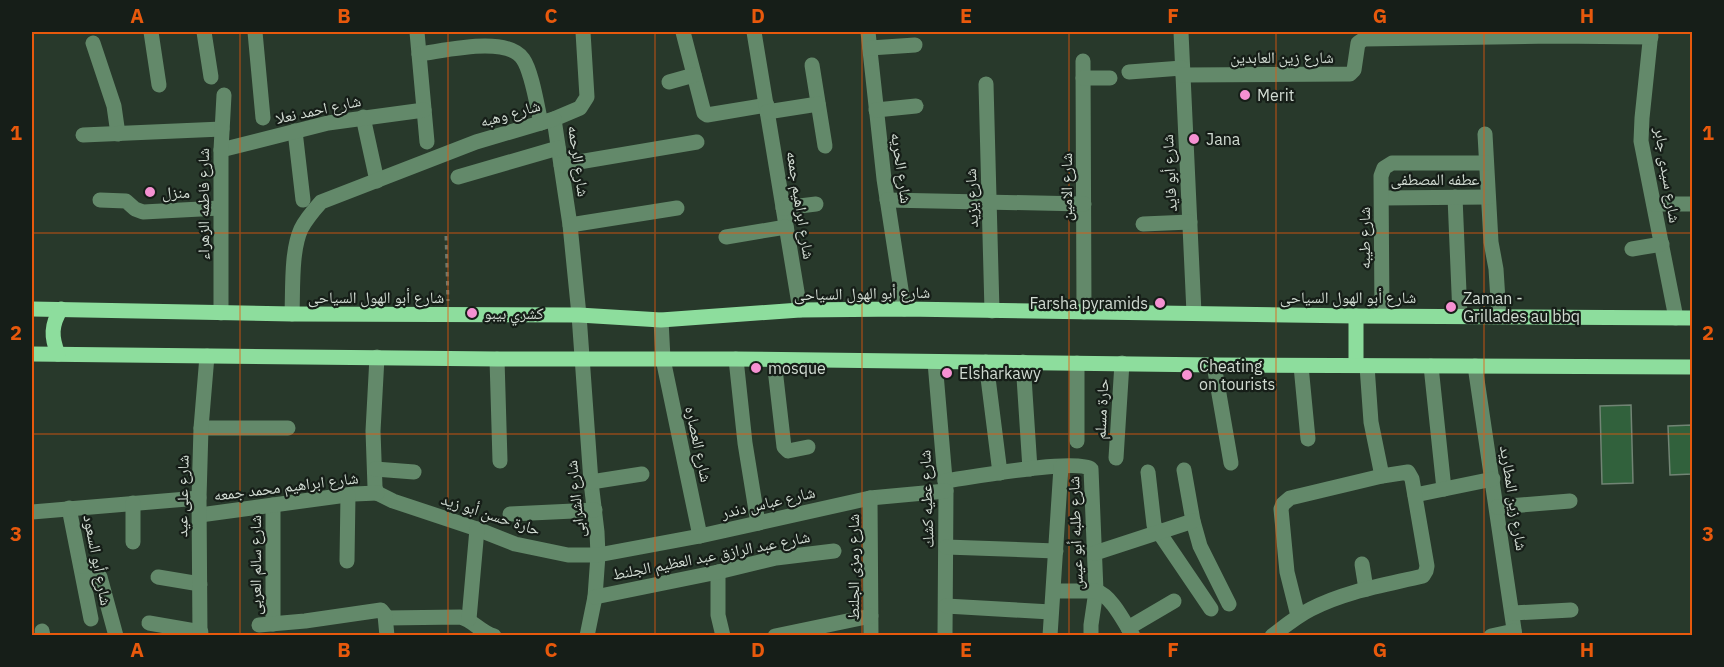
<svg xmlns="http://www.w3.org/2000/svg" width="1724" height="667" font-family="'IBM Plex Sans','Noto Naskh Arabic',sans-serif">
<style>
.building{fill:#31613c;stroke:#718474;stroke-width:1.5}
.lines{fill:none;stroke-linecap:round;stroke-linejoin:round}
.path{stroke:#6b796d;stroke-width:3;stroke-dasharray:4.5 4.5;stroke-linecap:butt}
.minor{stroke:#63896a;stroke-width:15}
.major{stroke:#8ddd9d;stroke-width:15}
.grid{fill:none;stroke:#e8590c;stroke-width:1.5;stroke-opacity:0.55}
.poi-dot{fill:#f591d2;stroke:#161e18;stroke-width:2}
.labels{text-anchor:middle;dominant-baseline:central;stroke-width:4.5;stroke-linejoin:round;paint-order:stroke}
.street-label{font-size:16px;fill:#d1dbd2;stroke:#161e18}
.poi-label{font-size:16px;fill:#d1dbd2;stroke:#161e18;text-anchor:start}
.neatline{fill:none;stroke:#e8590c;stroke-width:2}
.grid-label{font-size:20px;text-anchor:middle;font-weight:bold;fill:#e8590c}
</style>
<rect width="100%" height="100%" fill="#28392b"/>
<g class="building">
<polygon points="1631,405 1633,483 1602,484 1600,406"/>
<polygon points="1692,425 1692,474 1670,475 1668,426"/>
</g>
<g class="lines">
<polyline class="path" points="446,236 448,301"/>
<g class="minor">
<polyline points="151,32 159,85"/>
<polyline points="204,32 211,77"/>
<polyline points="255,32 263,118"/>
<polyline points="417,32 427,142"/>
<polyline points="583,32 587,97 580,108 554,119 570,225 579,315 591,482 597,532 598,555 595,597 587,636"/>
<polyline points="683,32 704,113 707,115 767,105"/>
<polyline points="754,32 800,310"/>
<polyline points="868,32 884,179 904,309"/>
<polyline points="1181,32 1194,313"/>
<polyline points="1651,32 1642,118 1641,141 1676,318"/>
<polyline points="93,43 114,106 118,134"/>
<polyline points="870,48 915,45"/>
<path d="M419,54c25,-3 88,-19 104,5 9,13 14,47 18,64"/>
<polyline points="1083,61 1084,312"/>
<polyline points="812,65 825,146"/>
<polyline points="1129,72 1182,68"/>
<polyline points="1183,75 1350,74 1354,70 1358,43 1364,39 1553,36 1651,37"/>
<polyline points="1083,78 1110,78"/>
<polyline points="669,82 694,75"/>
<polyline points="986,84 992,311"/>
<polyline points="876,110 916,106"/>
<polyline points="767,112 818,104"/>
<polyline points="363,117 377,181"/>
<polyline points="295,131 303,200"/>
<polyline points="1485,134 1491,242 1496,269 1499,316"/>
<polyline points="83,135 222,129"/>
<polyline points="221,150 328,123 424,110"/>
<polyline points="561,165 697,142"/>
<polyline points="458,177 558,148"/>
<polyline points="1455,197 1460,316"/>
<polyline points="1382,198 1488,197"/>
<polyline points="100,200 126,201 135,209 143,212 220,208"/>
<polyline points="887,200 1084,204"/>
<polyline points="1654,204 1692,204"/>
<polyline points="783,208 816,204"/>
<polyline points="1143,224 1190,222"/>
<polyline points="570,225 677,208"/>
<polyline points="726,237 786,227"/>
<polyline points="1632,249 1662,244"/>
<polyline points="221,313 221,150 224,95"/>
<path d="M292,314c1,-25 -1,-63 9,-85 5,-10 12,-18 20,-27l155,-60 78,-23"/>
<polyline points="1382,315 1381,176 1384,168 1392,163 1486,163"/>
<polyline points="661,320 663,359 700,536"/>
<polyline points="377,357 373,431 375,487 377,493"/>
<polyline points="497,359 500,461"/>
<polyline points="736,359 745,443 758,523"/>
<polyline points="774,360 784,447 788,451 808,447"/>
<polyline points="935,362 946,491 945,636"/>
<polyline points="986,362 1000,473"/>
<polyline points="1023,362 1030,469"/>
<polyline points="1077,363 1077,441"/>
<polyline points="1214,365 1231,463"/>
<polyline points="1301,366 1308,439"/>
<polyline points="1367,366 1371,422 1382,476"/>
<polyline points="1431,366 1444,489"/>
<polyline points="1475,366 1515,636"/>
<polyline points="201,428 288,428"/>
<polyline points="1116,458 1122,363"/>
<polyline points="375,469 414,472"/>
<polyline points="1184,470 1193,521 1200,546 1229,604"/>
<polyline points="1148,472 1154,525 1211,609"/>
<path d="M945,481c23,-3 131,-23 146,-12l5,122 -5,34v11"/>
<polyline points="591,482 642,474"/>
<polyline points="377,493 393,501 477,529 515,544 568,555 598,555 700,536 870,498 946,491"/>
<polyline points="1415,495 1493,479"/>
<polyline points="870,498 871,636"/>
<polyline points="273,505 273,624"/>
<polyline points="1497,507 1570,501"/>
<polyline points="69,508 91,619"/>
<polyline points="32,512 199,498"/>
<polyline points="510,514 595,510"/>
<polyline points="200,515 354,494 377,493"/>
<polyline points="133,542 133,503"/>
<polyline points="946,547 1056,551"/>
<polyline points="1095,553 1193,521"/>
<polyline points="347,561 348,495"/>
<polyline points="1362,564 1366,589"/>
<polyline points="81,566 90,566 100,577 116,636"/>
<polyline points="718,572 718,615 723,636"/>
<polyline points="158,577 200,584"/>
<path d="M1054,591h42c16,5 28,31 37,45"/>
<polyline points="595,597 718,572 776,558 834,551"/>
<polyline points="946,606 1051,612"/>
<polyline points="1513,613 1571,610"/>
<path d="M386,618l74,-1c13,3 20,15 34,19"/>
<polyline points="469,619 477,529"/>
<polyline points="149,623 201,632"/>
<polyline points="259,625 305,621 381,610 385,615 387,636"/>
<polyline points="1128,628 1174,601"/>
<polyline points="42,631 43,636"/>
<polyline points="200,636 199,498 201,428 207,356"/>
<polyline points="775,636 871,616"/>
<polyline points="1050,636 1061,467"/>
<path d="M1272,636c13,-10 25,-20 39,-27 35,-18 74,-24 112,-33l3,-5 1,-5 -15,-87 -4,-7 -26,4 -92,22 -7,6 -2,5 6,63 11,44"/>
<polyline points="1491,636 1514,631"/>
</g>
<g class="major">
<polyline points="32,309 292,314 579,315 661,320 800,310 904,309 1356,316 1692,318"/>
<polyline points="1356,316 1356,365"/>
<polyline points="32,354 497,359 736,359 1214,365 1692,367"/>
<path d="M58,354c-7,-17 -7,-29 3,-45"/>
</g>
</g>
<path class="grid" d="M240,32v604M448,32v604M655,32v604M862,32v604M1069,32v604M1276,32v604M1484,32v604M32,233h1660M32,434h1660"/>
<g class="poi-dot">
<circle cx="1245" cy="95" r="6"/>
<circle cx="1194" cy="139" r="6"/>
<circle cx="150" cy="192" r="6"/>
<circle cx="1160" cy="303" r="6"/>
<circle cx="1451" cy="307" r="6"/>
<circle cx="472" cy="313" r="6"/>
<circle cx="756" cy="368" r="6"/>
<circle cx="947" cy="373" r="6"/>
<circle cx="1187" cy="375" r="6"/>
</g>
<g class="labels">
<g class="street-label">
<text x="1282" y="57">شارع زين العابدين</text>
<text transform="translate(318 109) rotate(-12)">شارع احمد نعلا</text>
<text transform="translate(510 113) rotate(-16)">شارع وهبه</text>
<text transform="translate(579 161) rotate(82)">شارع الرحمه</text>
<text transform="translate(902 168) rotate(82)">شارع الحريه</text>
<text transform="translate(1169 173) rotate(-93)">شارع أبو فايد</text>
<text transform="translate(1668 175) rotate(81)">شارع سيدى جابر</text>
<text x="1435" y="179">عطفه المصطفى</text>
<text transform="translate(1066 187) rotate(-90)">شارع الامين</text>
<text transform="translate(971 198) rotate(-92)">شارع يزيد</text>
<text transform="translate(203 204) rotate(-90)">شارع فاطمه الزهراء</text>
<text transform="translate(801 205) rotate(81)">شارع ابراهيم جمعه</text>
<text transform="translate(1364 238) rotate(-90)">شارع طيبه</text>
<text transform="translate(862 293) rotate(-1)">شارع أبو الهول السياحى</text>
<text x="376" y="297">شارع أبو الهول السياحى</text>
<text x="1348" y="297">شارع أبو الهول السياحى</text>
<text transform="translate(1101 409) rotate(-87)">حارة مسلم</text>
<text transform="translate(699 444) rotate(78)">شارع العصاره</text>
<text transform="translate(286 486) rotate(-7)">شارع ابراهيم محمد جمعه</text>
<text transform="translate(182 496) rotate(-89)">شارع على عيد</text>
<text transform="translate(1514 498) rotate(81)">شارع زين المطاريد</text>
<text transform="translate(575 499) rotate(-96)">شارع الشرابى</text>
<text transform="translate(926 499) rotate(-92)">شارع عطيه كشك</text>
<text transform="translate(768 502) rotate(-13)">شارع عباس دندر</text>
<text transform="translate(491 514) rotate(18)">حارة حسن أبو زيد</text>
<text transform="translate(1075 533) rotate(-92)">شارع طلبه أبو عيس</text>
<text transform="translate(711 555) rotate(-11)">شارع عبد الرازق عبد العظيم الجلنط</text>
<text transform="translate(98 560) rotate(79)">شارع أبو السعود</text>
<text transform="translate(255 565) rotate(-90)">شارع سالم العربى</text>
<text transform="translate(853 567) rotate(-90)">شارع رمزى الجلنط</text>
</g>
<g class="poi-label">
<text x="1257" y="95">Merit</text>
<text x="1206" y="139">Jana</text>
<text x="162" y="192">منزل</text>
<text x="1463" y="298">Zaman -<tspan x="1463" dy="18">Grillades au bbq</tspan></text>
<text x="1148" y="303" text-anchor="end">Farsha pyramids</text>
<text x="484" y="313">كشري بيبو</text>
<text x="1199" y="366">Cheating<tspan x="1199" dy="18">on tourists</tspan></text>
<text x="768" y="368">mosque</text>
<text x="959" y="373">Elsharkawy</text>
</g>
</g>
<rect width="1724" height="667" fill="none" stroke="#161e18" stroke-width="66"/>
<rect x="33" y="33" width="1658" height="601" class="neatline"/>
<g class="grid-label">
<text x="137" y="23">A</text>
<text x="344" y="23">B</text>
<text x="551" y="23">C</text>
<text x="758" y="23">D</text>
<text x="966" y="23">E</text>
<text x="1173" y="23">F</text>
<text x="1380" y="23">G</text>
<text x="1587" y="23">H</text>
<text x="16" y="140">1</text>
<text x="1708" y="140">1</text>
<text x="16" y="340">2</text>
<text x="1708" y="340">2</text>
<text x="16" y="541">3</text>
<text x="1708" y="541">3</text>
<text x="137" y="657">A</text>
<text x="344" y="657">B</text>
<text x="551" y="657">C</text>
<text x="758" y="657">D</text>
<text x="966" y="657">E</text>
<text x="1173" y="657">F</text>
<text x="1380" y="657">G</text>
<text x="1587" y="657">H</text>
</g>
</svg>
